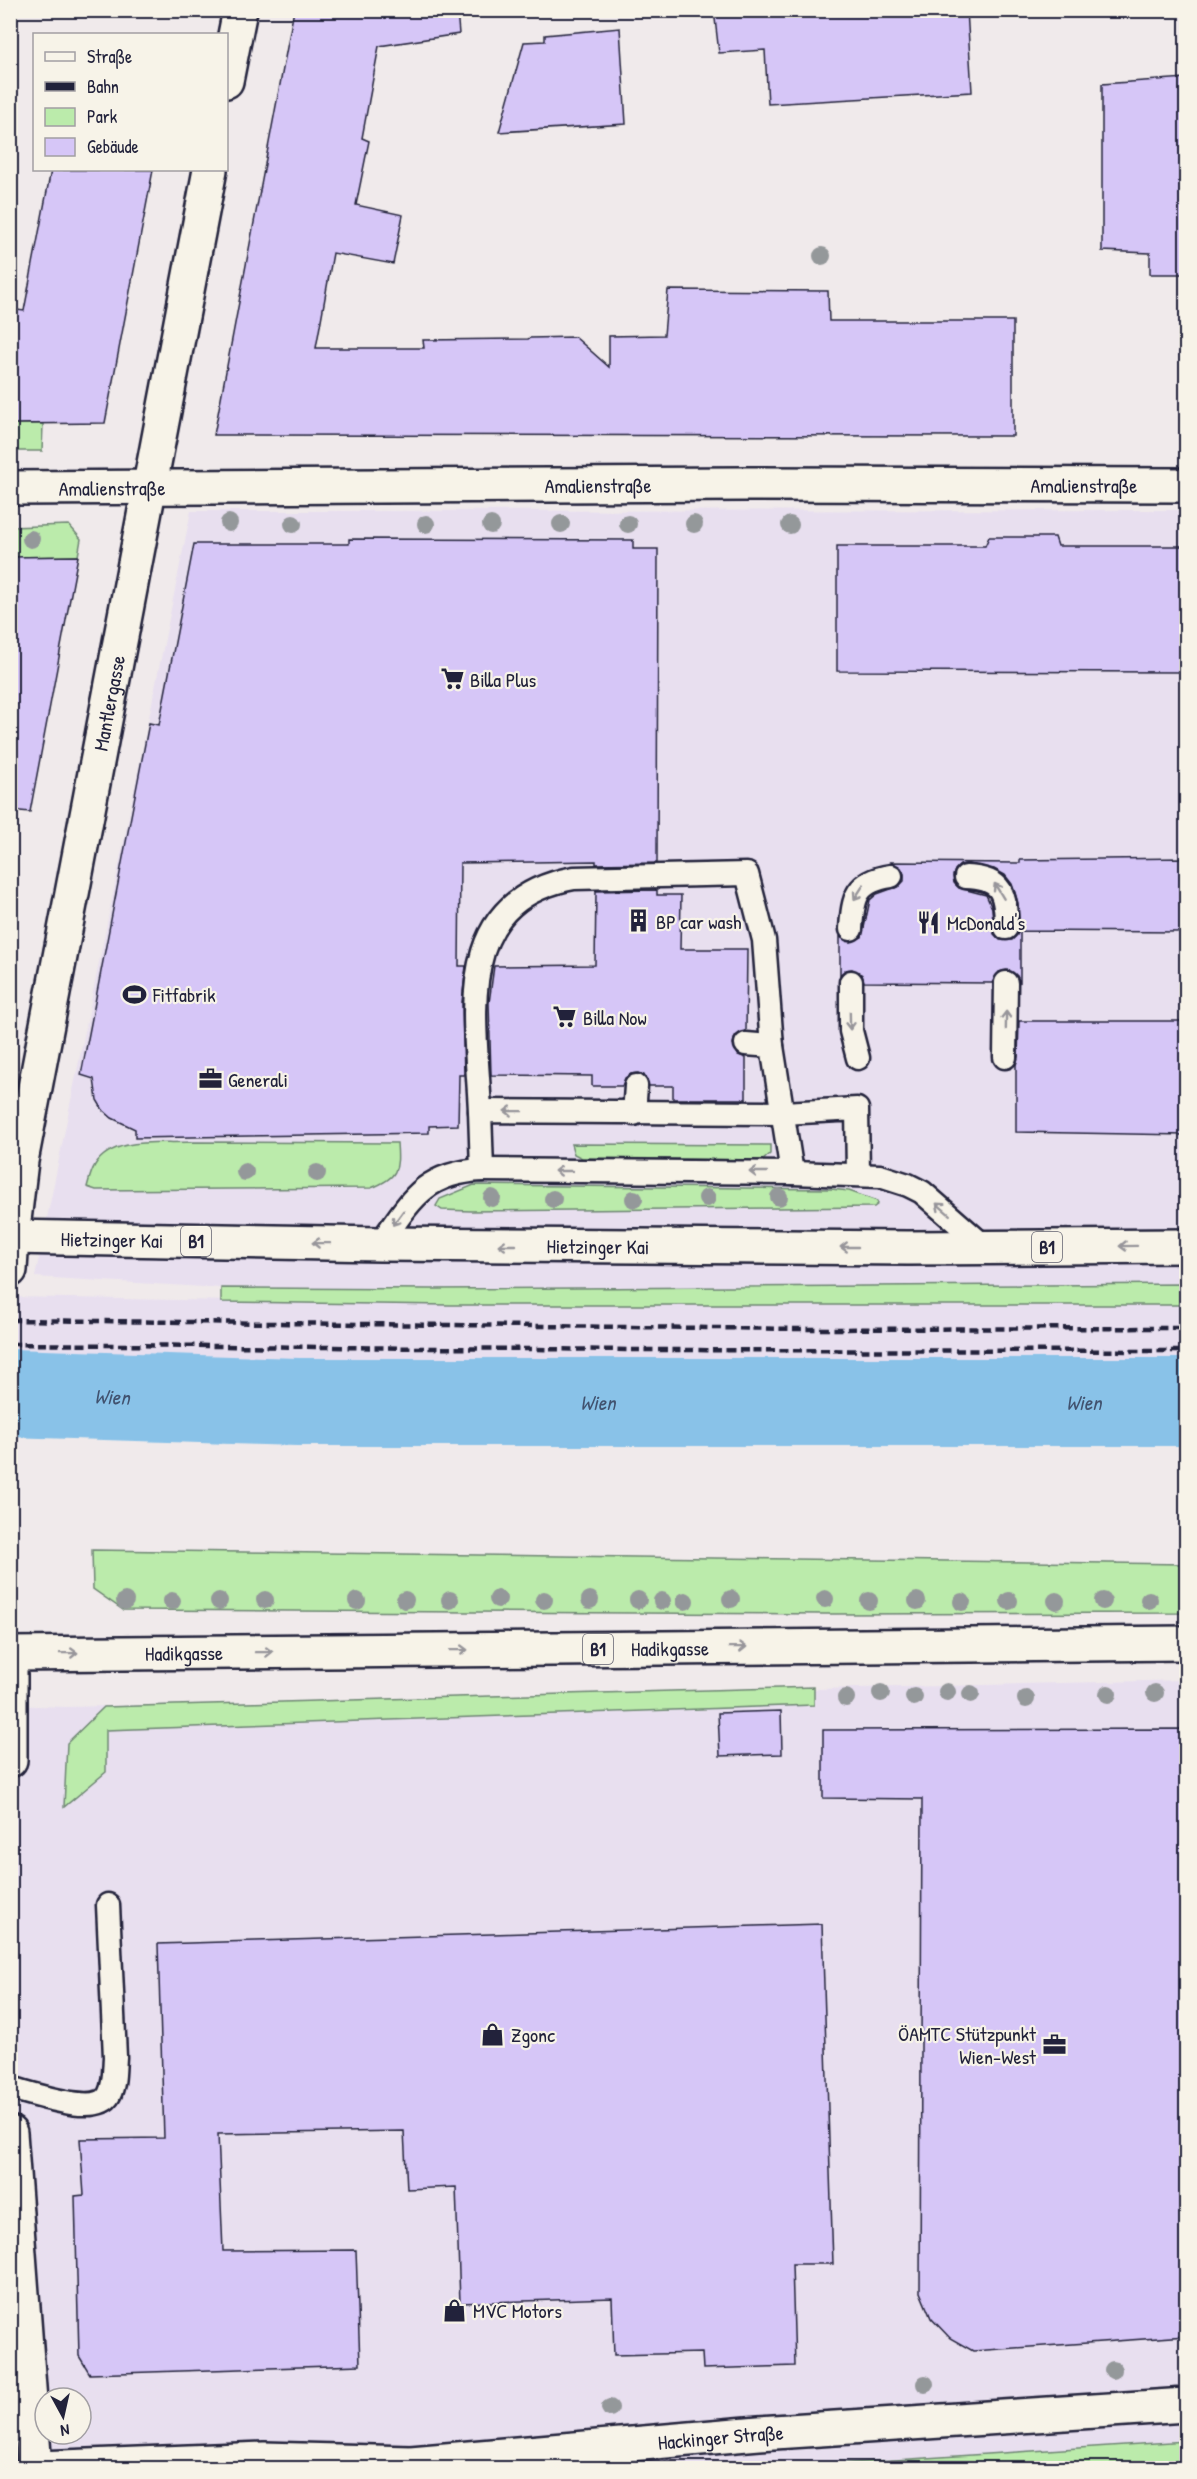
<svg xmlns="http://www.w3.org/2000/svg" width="1197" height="2479" font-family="'Patrick Hand',sans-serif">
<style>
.built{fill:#e8dfef;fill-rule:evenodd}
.green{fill:#bbebab;stroke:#6e8673;stroke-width:1.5}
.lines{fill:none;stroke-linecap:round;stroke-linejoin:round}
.river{stroke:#89c2e8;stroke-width:88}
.building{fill:#d6c6f7;stroke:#22223b;stroke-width:1.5;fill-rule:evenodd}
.service-casing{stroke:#22223b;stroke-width:27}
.minor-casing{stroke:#22223b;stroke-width:38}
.tertiary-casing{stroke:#22223b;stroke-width:38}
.primary-casing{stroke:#22223b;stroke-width:38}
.service{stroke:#f7f3e8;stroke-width:22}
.minor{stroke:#f7f3e8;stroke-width:33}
.tertiary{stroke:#f7f3e8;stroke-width:33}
.primary{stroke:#f7f3e8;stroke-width:33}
.rail{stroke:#22223b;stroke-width:4.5;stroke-dasharray:9 4.5;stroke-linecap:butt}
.tree{fill:#94989a}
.oneway{stroke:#97959a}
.labels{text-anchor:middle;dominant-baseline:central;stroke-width:4.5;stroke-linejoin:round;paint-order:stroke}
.shield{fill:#f7f3e8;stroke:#62616f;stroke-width:1.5}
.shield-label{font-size:18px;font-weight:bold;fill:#22223b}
.street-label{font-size:20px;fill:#22223b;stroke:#f7f3e8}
.poi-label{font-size:20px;fill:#22223b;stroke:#f7f3e8;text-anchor:start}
.water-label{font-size:21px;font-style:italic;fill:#41526f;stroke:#f7f3e8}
</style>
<rect width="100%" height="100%" fill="#f0eaeb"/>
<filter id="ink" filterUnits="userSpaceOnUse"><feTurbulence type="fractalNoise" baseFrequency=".0167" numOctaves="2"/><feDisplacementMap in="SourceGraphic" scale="12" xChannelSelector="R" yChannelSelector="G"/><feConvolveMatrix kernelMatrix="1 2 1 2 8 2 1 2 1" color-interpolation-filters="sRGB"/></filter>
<g filter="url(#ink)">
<g class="built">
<polygon points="1186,510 1186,1284 432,1289 221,1288 35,1277 191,511"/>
<polygon points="11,1297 450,1305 1186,1305 1186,1369 442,1367 11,1362"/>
<path d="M1186,1680v761l-413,27h-762v-763l55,2zM45,2398h36v36h-36z"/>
</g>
<g class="green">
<polygon points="11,424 43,424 42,451 11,451"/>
<polygon points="69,525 81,539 78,556 11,557 10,527"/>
<path d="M190,1142l207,1c2,27 1,35 -26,45l-275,2 -9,-3c2,-7 4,-16 8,-22 18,-29 66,-21 95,-23z"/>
<polygon points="571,1144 770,1145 770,1154 763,1160 582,1158 574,1154"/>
<polygon points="474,1185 831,1189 849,1191 877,1201 878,1204 874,1207 471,1211 442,1210 436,1206 440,1199"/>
<polygon points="1186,1284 1186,1305 450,1305 221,1302 221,1288 432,1289"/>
<polygon points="92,1550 1186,1564 1186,1613 824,1614 123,1610 93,1589"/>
<polygon points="814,1687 814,1705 106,1730 106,1772 64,1807 67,1743 104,1707"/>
<polygon points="1186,2441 1186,2468 773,2468"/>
</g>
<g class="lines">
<path class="river" id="s1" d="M10,1393l288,9h888"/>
</g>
<g class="building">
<polygon points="294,10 457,10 459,34 379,46 362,138 369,141 356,205 403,215 393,264 333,253 316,348 424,348 423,340 528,339 530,338 575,337 609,367 609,336 664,335 668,290 828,291 829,321 1013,321 1013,436 214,435"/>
<polygon points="714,10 855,10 855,15 919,10 967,10 972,92 768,104 765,50 719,53"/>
<polygon points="620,28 626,124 499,132 524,42 545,41 545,35"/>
<polygon points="1186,78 1186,274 1150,274 1150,253 1102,251 1102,84"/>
<polygon points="51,170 153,170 105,423 10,424 10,309 24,311"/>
<polygon points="989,537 1055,537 1058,546 1186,546 1186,672 837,671 837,546 985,546"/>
<polygon points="349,539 633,540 633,549 658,549 657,863 596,864 596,861 460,863 459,966 466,966 462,1002 464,1075 459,1075 458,1125 429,1126 429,1133 135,1138 135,1129 112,1118 103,1110 97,1100 94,1079 81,1075 149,723 159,725 194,544 349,544"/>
<polygon points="78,556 30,812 10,810 10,557"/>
<path d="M1186,858v74l-166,-1v52l-3,-7 -10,-6 -8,2 -7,11 -128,-1 -2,-7 -10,-6 -7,1 -5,5v-38l11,5 11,-5 8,-37 7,-6 22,-8 5,-5v-7l-3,-6 -10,-6 129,1v-3zM967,864l27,5 11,6 7,9 6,19 2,25 -3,7 -5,5h-12l-6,-6 -2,-26 -6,-13 -27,-7 -5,-5 -1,-7 2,-6 5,-5z"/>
<polygon points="657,890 657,895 681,895 680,949 747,949 746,1031 735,1036 733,1044 738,1055 746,1058 746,1099 673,1099 673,1086 649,1086 644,1075 638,1073 631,1074 625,1078 622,1086 592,1086 592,1076 491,1075 489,1003 494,966 595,965 596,891"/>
<polygon points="1019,1021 1186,1021 1186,1135 1016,1132 1016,1065 1018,1057"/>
<polygon points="781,1711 782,1754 720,1756 718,1713"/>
<polygon points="1186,1729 1186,2336 973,2351 950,2338 931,2318 920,2292 922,1799 823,1798 823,1730"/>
<polygon points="822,1924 833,2264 792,2264 795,2366 703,2369 702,2353 614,2355 612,2298 460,2303 456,2187 407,2189 404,2131 218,2134 223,2251 356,2250 360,2365 90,2374 79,2356 75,2196 84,2195 80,2139 164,2138 158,1944"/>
</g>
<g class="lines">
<defs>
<g id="service">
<path d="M966,877c37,1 40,17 40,51"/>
<path d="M851,929c2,-32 5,-48 40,-53"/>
<polyline points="851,982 851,1031 858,1058"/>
<polyline points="746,1044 772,1046 792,1173"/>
<polyline points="1005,1057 1006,983"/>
<path d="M480,1111c-4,-94 -30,-210 94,-233l173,-4 17,66 8,106"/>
<polyline points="634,1114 636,1086"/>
<polyline points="482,1170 792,1173 880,1176 908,1185 922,1192 986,1248"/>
<path d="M380,1244c31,-44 44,-71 102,-74l-2,-59 303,2 74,-4 1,65"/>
<path d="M10,2088c21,5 87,29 99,7 6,-11 5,-26 6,-38l-7,-152"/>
</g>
<g id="minor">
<path id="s2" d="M10,488l736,-4 440,1"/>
<path id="s3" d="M38,2468l226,-9 147,4 348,-30 427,-28"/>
</g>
<g id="tertiary">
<polyline points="226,81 240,10"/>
<path id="s4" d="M10,1270l2,-33 9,-76 189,-991"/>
<polyline points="10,1656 10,1760"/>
<polyline points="10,2133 35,2468"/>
</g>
<g id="primary">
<path id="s5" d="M10,1237l370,7 528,4 278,-2"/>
<path id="s6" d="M10,1654l1176,-11"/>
</g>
</defs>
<use href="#service" class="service-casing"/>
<use href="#minor" class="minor-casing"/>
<use href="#tertiary" class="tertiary-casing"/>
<use href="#primary" class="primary-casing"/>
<use href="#service" class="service"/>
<use href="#minor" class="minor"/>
<use href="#tertiary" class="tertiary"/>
<use href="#primary" class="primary"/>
<g class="rail">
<polyline points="10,1320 800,1329 1186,1328"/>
<polyline points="10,1344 636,1350 1186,1351"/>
</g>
</g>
<g class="tree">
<circle cx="822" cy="256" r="9"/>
<circle cx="229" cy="523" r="9"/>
<circle cx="293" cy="524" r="9"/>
<circle cx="426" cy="524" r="9"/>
<circle cx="561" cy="524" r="9"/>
<circle cx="628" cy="524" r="9"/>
<circle cx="694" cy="524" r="9"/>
<circle cx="491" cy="525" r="9"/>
<circle cx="790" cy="525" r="9"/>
<circle cx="31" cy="539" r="9"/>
<circle cx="245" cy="1172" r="9"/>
<circle cx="317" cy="1173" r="9"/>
<circle cx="779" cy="1197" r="9"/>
<circle cx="492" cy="1198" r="9"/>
<circle cx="707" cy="1198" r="9"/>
<circle cx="553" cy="1199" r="9"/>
<circle cx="634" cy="1199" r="9"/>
<circle cx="498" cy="1599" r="9"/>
<circle cx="731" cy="1599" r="9"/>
<circle cx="825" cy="1599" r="9"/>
<circle cx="265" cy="1600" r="9"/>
<circle cx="405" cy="1600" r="9"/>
<circle cx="450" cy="1600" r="9"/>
<circle cx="544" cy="1600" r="9"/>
<circle cx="590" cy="1600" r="9"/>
<circle cx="638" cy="1600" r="9"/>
<circle cx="1149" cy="1600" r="9"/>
<circle cx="125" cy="1601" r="9"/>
<circle cx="172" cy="1601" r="9"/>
<circle cx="219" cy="1601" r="9"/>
<circle cx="357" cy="1601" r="9"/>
<circle cx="662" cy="1601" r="9"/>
<circle cx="685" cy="1601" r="9"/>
<circle cx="869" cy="1601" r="9"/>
<circle cx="917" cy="1601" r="9"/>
<circle cx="1009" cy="1601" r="9"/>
<circle cx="1056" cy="1601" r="9"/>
<circle cx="1103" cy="1601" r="9"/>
<circle cx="962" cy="1602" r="9"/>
<circle cx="947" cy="1692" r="9"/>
<circle cx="881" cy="1693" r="9"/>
<circle cx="1155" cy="1693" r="9"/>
<circle cx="971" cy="1694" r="9"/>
<circle cx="1108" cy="1694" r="9"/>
<circle cx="914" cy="1697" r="9"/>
<circle cx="846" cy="1698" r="9"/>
<circle cx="1026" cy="1699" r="9"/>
<circle cx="1113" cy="2370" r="9"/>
<circle cx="925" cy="2384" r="9"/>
<circle cx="610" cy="2408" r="9"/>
</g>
<defs><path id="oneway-shaft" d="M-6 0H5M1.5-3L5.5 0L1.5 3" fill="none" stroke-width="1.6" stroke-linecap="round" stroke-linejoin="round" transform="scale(1.5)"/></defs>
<g class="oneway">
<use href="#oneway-shaft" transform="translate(999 891) rotate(-121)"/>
<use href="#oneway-shaft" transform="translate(859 892) rotate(123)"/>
<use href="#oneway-shaft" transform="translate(1006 1020) rotate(-89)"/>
<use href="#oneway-shaft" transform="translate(850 1021) rotate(89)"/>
<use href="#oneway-shaft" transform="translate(513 1111) rotate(-179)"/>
<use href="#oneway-shaft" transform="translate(563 1171) rotate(-180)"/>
<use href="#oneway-shaft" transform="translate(758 1172) rotate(-180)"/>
<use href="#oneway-shaft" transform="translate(943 1209) rotate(-139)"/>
<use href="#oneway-shaft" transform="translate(398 1218) rotate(126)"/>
<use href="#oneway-shaft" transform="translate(321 1243) rotate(-179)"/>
<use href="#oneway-shaft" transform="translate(507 1245) rotate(-180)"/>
<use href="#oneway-shaft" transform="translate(1128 1246) rotate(179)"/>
<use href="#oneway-shaft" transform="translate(849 1247) rotate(-180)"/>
<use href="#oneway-shaft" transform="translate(738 1647) rotate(-1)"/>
<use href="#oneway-shaft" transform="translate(459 1650) rotate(-1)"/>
<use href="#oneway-shaft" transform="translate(264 1652) rotate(-1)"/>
<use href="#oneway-shaft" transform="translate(69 1653) rotate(-1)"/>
</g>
</g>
<defs>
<symbol id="supermarket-bare" viewBox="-9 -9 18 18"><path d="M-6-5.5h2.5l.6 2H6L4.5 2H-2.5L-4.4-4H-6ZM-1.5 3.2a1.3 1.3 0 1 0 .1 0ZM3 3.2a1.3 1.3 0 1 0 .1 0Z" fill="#22223b" stroke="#f7f3e8" stroke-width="2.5" paint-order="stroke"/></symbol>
<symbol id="building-bare" viewBox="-9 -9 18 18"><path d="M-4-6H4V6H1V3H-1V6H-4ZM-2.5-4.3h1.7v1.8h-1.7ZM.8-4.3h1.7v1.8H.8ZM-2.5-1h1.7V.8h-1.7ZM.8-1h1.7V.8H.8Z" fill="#22223b" stroke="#f7f3e8" stroke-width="2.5" paint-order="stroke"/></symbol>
<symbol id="restaurant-bare" viewBox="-9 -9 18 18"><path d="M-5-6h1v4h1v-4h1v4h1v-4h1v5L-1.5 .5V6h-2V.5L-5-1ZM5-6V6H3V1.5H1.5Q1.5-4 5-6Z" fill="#22223b" stroke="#f7f3e8" stroke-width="2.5" paint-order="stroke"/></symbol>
<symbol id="stadium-bare" viewBox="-9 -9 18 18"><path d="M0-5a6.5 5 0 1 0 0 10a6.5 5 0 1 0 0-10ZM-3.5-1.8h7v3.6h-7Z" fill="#22223b" stroke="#f7f3e8" stroke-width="2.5" paint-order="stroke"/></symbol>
<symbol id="office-bare" viewBox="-9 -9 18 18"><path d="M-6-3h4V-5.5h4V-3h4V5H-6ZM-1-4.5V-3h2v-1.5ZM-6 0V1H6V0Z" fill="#22223b" stroke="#f7f3e8" stroke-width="2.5" paint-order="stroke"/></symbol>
<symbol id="shop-bare" viewBox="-9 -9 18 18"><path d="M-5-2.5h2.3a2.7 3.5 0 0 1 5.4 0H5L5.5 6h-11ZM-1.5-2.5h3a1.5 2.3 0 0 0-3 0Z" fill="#22223b" stroke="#f7f3e8" stroke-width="2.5" paint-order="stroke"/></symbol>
</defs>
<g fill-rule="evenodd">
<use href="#supermarket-bare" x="436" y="662" width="33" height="33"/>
<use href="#building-bare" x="622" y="904" width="33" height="33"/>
<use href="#restaurant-bare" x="912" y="906" width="33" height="33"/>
<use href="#stadium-bare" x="118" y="978" width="33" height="33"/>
<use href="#supermarket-bare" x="548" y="1000" width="33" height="33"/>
<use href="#office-bare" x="194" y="1062" width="33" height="33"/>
<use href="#shop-bare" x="476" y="2018" width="33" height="33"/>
<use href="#office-bare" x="1038" y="2028" width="33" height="33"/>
<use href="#shop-bare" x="438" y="2294" width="33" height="33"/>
</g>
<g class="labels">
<g class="shield">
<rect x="181" y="1226" width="30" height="30" rx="4.5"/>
<rect x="1032" y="1232" width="30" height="30" rx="4.5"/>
<rect x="583" y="1634" width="30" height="30" rx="4.5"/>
</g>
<g class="shield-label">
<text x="196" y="1241">B1</text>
<text x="1047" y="1247">B1</text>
<text x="598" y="1649">B1</text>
</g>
<g class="street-label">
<text stroke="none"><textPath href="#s2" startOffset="588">Amalienstraße</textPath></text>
<text stroke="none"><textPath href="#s2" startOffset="1074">Amalienstraße</textPath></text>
<text stroke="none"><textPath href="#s2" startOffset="102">Amalienstraße</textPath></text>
<text stroke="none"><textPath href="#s4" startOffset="576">Mantlergasse</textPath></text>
<text stroke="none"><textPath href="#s5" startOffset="102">Hietzinger Kai</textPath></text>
<text stroke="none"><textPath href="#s5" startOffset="588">Hietzinger Kai</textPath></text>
<text stroke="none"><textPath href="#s6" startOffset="660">Hadikgasse</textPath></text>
<text stroke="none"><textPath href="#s6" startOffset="174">Hadikgasse</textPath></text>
<text stroke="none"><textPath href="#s3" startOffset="684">Hackinger Straße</textPath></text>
</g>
<g class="poi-label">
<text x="470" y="679">Billa Plus</text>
<text x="656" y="921">BP car wash</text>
<text x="947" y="922">McDonald's</text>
<text x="153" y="994">Fitfabrik</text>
<text x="583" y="1017">Billa Now</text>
<text x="228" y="1079">Generali</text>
<text x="1036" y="2033" text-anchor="end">ÖAMTC Stützpunkt<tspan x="1036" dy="23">Wien-West</tspan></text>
<text x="511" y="2034">Zgonc</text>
<text x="473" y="2310">MVC Motors</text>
</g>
<g class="water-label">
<text stroke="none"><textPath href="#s1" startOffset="102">Wien</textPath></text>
<text stroke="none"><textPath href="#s1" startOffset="588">Wien</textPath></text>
<text stroke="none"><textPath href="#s1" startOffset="1074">Wien</textPath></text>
</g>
</g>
<rect width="1197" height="2479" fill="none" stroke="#f7f3e8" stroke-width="36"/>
<rect x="18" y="18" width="1161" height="2443" fill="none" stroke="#22223b" stroke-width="2" filter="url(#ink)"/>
<rect x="33" y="33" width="195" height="138" fill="#f7f3e8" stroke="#a29fa3" stroke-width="1.5"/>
<rect x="45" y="52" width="30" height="9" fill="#f7f3e8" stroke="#a29fa3" stroke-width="1.5"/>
<text x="87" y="63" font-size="18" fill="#22223b">Straße</text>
<rect x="45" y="82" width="30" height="9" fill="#22223b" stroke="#a29fa3" stroke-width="1.5"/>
<text x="87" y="93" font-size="18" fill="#22223b">Bahn</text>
<rect x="45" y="108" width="30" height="18" fill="#bbebab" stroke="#a29fa3" stroke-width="1.5"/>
<text x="87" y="123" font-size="18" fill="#22223b">Park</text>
<rect x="45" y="138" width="30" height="18" fill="#d6c6f7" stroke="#a29fa3" stroke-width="1.5"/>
<text x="87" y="153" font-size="18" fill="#22223b">Gebäude</text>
<g transform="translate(63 2416) rotate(172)"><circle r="28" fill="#f7f3e8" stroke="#a29fa3" stroke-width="1.5"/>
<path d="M0-4.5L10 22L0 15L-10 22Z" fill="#22223b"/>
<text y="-9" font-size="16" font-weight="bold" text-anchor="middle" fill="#22223b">N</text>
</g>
</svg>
